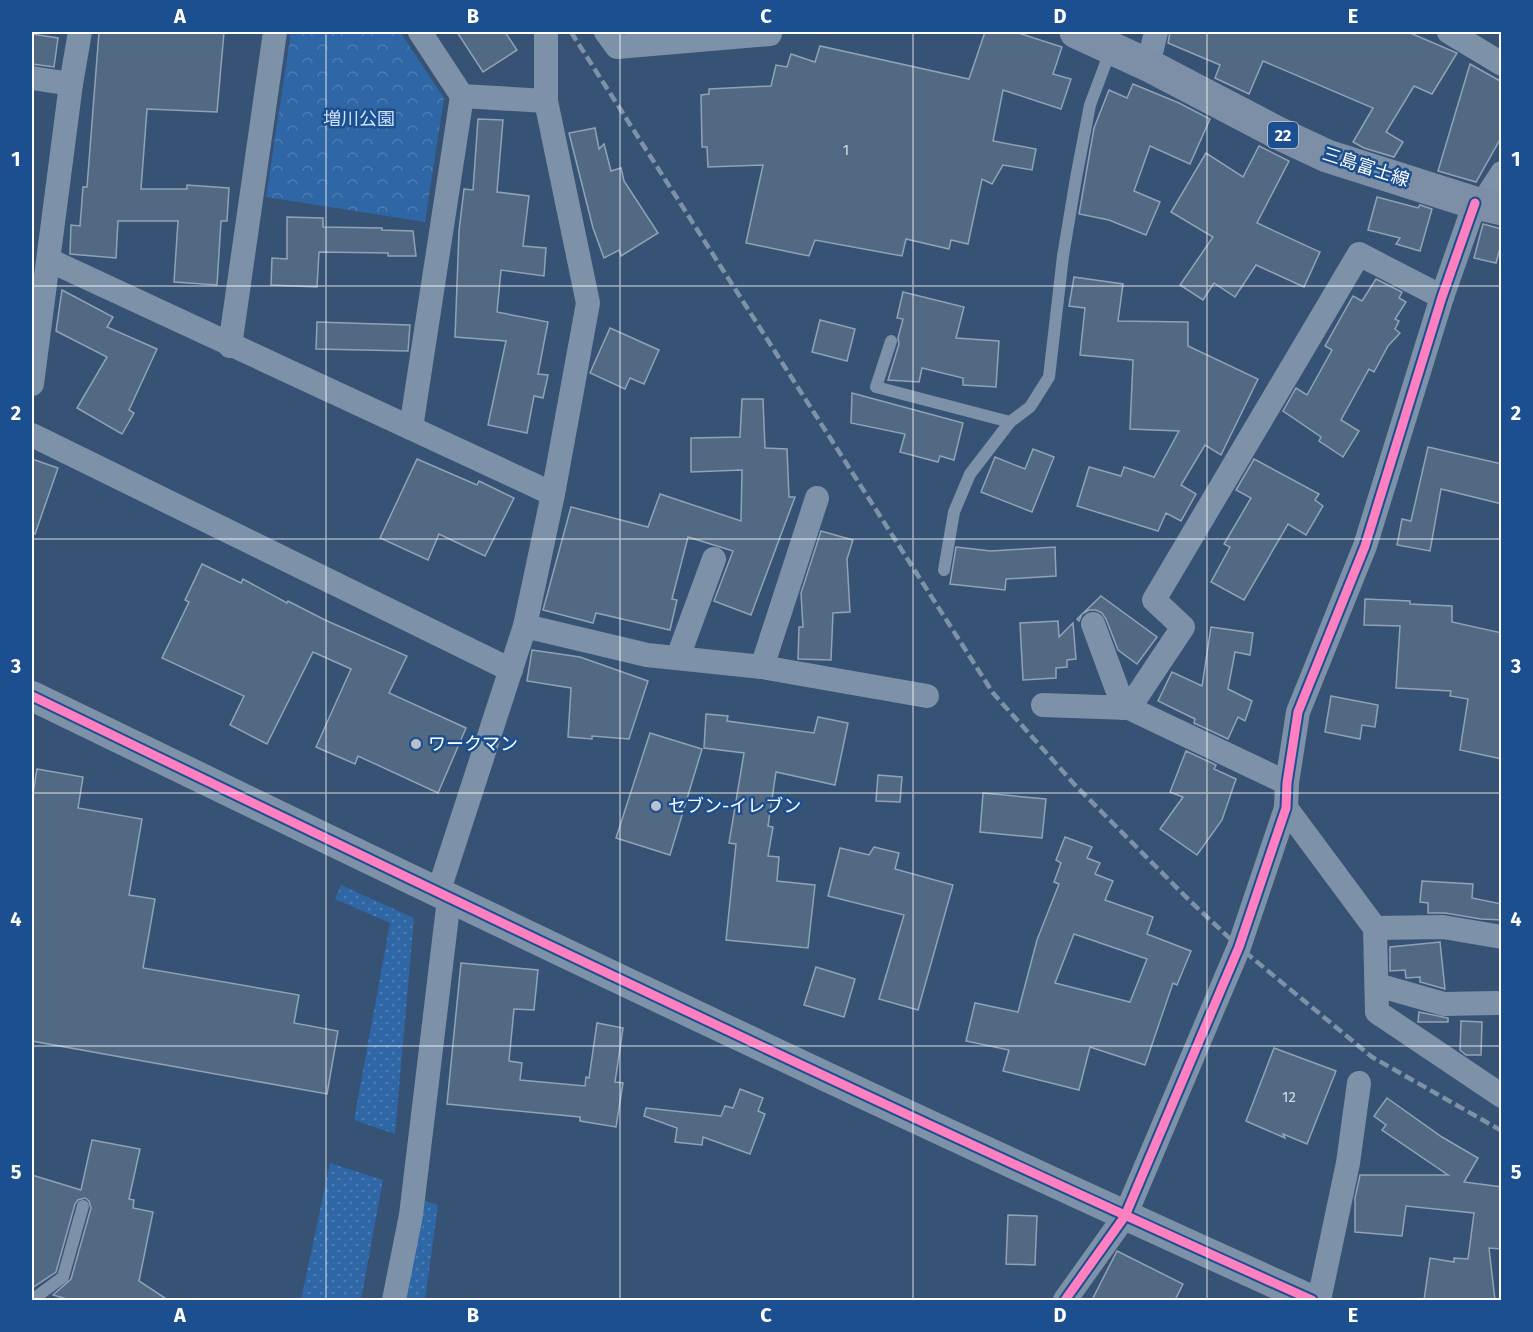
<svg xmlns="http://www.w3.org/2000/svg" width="1533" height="1332" font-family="'Fira Sans','Noto Sans JP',sans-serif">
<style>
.grass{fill:url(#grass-dots)}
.park{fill:url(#park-crowns)}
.building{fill:#526984;stroke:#92a2b6;stroke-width:1.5;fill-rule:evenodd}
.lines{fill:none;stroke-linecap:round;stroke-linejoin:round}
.service{stroke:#7d92a8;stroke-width:12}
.minor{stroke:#7d92a8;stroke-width:24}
.tertiary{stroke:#7d92a8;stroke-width:30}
.primary{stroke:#7d8ea7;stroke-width:33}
.rail{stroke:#7e92a7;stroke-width:4.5;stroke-dasharray:10 4.5;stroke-linecap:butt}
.cycleway-casing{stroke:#1b4f8f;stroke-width:13}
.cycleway{stroke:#ff80c0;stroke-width:9}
.grid{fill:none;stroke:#fff;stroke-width:1.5;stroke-opacity:0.55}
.poi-dot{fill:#b9c2ce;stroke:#1b4f8f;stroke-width:2}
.labels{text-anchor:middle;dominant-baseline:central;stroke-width:5;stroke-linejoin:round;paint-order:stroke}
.number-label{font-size:15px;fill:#d4dae0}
.shield{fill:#1b4f8f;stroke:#bbcadd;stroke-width:1.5}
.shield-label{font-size:16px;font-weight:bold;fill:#fff}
.park-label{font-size:18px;fill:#cfe3fa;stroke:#1b4f8f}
.street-label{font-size:18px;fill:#fff;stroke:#1b4f8f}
.poi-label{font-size:18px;fill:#fff;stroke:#1b4f8f;text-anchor:start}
.neatline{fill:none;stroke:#fff;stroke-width:2}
.grid-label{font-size:20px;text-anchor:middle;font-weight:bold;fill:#fff}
</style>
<defs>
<pattern id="grass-dots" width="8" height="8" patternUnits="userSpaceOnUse" patternTransform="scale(1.5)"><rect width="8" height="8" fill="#2f66a5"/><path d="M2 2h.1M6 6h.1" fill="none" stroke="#4e7db2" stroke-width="1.8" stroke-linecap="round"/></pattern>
<pattern id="park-crowns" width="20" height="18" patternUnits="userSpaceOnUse" patternTransform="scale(1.5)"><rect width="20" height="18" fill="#2f66a5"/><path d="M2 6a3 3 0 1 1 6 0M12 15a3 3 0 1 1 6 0" fill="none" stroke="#4e7db2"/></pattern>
</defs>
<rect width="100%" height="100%" fill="#365274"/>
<g class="grass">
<polygon points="341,885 414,918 395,1134 354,1120 390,923 335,899"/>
<polygon points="330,1163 383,1180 361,1300 301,1300"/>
<polygon points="425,1201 438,1205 425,1300 405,1300"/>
</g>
<polygon class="park" points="291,32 400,32 444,98 425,222 266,197"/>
<g class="building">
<polygon points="99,32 224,32 217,112 147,109 141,189 187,189 187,185 229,188 227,221 221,221 217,285 174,282 178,221 118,221 116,258 70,254 71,225 80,226 83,187 87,187"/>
<polygon points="457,32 505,32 517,50 483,72"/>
<polygon points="985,32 1015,32 1062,47 1053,74 1071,79 1061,109 1003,90 993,141 1036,149 1032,170 1003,165 992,184 982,179 968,244 951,240 949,249 906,239 902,256 815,240 809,256 746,243 763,165 708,167 707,147 702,147 701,95 709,94 709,89 771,86 776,65 787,67 791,54 815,62 820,46 969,79"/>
<polygon points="1170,32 1408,32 1457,53 1432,94 1414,86 1386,132 1403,142 1394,157 1364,148 1353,142 1373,108 1263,61 1249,94 1215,78 1220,65 1168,43"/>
<polygon points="32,34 58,38 54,67 32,64"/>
<polygon points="1470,64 1502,82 1502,136 1476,182 1438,171"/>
<polygon points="1133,84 1179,103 1210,119 1190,164 1150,146 1134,191 1160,202 1146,235 1109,220 1079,214 1094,128 1109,90 1127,98"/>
<polygon points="478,119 503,120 497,192 529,196 523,246 546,248 544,276 501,270 497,312 548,322 538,374 548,375 543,398 534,396 527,433 488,425 506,341 455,337 459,231 464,189 473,190"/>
<polygon points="595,128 599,149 604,144 611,171 621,168 624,181 658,233 621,256 619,250 604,258 593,228 569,133"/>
<polygon points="1259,146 1289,161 1257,223 1320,252 1304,287 1256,265 1235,297 1214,283 1203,300 1180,285 1213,237 1171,212 1206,153 1243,177"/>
<polygon points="1377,197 1418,208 1420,205 1432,209 1420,251 1396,244 1400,238 1368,230"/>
<polygon points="287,217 323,218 323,227 382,228 382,230 413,231 416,256 388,256 388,253 319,252 317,287 271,285 272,258 287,259"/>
<polygon points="1483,224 1502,229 1502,241 1496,263 1474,258"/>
<polygon points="1074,277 1123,284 1118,321 1188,322 1188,346 1258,379 1221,455 1205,445 1181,485 1196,494 1181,521 1166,513 1158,531 1077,506 1089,467 1121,476 1124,467 1154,477 1179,431 1130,429 1133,360 1080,355 1085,308 1069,306"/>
<polygon points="1376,279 1402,292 1399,298 1406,302 1395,319 1399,321 1395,329 1400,333 1388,346 1374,372 1369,369 1341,420 1359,431 1343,457 1319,441 1321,437 1283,411 1296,388 1307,395 1332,350 1325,346 1353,296 1362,301"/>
<polygon points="62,290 113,317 107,327 157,349 129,410 134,413 122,434 77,408 107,357 56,331"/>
<polygon points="903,292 964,307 956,338 999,341 996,387 963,385 963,378 922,368 919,382 888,380 899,344 898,338 903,319 897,318"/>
<polygon points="820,320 855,329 847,361 812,352"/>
<polygon points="317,322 410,325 408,351 316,349"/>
<polygon points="610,328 659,350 644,384 630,378 625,389 590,373"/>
<polygon points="852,393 963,423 954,460 940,456 938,462 900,452 905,434 851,423"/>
<polygon points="742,399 763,399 765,448 787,449 789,497 795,497 751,615 714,601 733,551 688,537 672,599 677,600 670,630 596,613 593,623 543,610 571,507 648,527 660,494 741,521 742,470 691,472 691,438 740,437"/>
<polygon points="1428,447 1502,464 1502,504 1441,489 1430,551 1397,545 1402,519 1411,521"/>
<polygon points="1033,449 1054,457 1032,512 981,492 995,457 1025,469"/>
<polygon points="32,459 58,468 35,534 32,533"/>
<polygon points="417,459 477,485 479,481 514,498 485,556 439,534 428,560 380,538"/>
<polygon points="1254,459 1319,494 1315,500 1323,506 1306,535 1288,524 1244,600 1211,582 1230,547 1224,544 1251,498 1236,490"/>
<polygon points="821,531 853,540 847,559 850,612 833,613 831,660 798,659 799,627 803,627 801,593"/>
<polygon points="956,547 991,551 1055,547 1056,576 1006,579 1005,590 950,584"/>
<polygon points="202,564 241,583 243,579 287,603 288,601 325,620 407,656 389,693 466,728 438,793 358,756 355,764 316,747 351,669 313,652 267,744 230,725 244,696 162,658 189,602 185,600"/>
<polygon points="1101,596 1157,637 1137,664 1118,650 1106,619 1102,613 1096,610 1089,610 1082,614 1079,621 1077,619"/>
<polygon points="1365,599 1410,601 1410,604 1452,606 1452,622 1502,633 1502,759 1460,750 1468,699 1450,696 1451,691 1396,688 1400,626 1364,625"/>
<polygon points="1058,621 1059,637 1073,623 1076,659 1067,660 1067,667 1056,668 1056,678 1023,680 1020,623"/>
<polygon points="1211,627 1253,633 1250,655 1235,652 1228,689 1252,701 1245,721 1238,717 1228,739 1194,723 1195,719 1158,701 1172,672 1202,686"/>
<polygon points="532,650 580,657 648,681 629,739 592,736 592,739 568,737 571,688 527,681"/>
<polygon points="1331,696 1378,705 1375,727 1362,725 1360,739 1325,732"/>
<polygon points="706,714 728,716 727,721 814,733 818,717 848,723 835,785 776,772 768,826 773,827 768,856 779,857 777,881 815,885 808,948 726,940 736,844 729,843 744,753 704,748"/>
<polygon points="650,733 702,749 670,855 616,838"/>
<polygon points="1186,751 1216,765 1214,769 1236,779 1222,820 1197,855 1160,829 1183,797 1170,792"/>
<polygon points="37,769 83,777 78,808 142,819 129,895 155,899 143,968 299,995 294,1023 338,1031 327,1094 32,1041 32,799"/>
<polygon points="878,775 902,777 900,802 876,801"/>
<polygon points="983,793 1046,799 1042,838 980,832"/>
<path d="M1065,837l27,10 -5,11 13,5 -5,11 18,7 -8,19 48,17 -6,17 44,17 -14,34 -4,-2 -28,82 -55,-18 -11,43 -76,-19 6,-21 -43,-9 9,-38 43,9 19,-72 22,-56 -5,-2 7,-19 -5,-3zM1074,934l73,25 -17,43 -75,-19z"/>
<polygon points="874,847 899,853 895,869 953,885 918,1010 879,999 904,915 828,896 840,848 869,855"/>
<polygon points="1422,881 1473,884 1472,898 1502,904 1502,920 1481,919 1445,913 1428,913 1428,903 1420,902"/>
<polygon points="1440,942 1445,989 1420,982 1420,977 1406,978 1405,970 1390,971 1390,947"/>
<polygon points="461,963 538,970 534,1010 514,1009 509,1061 522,1063 520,1080 585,1086 586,1077 589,1078 597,1023 623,1028 615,1082 623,1083 616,1127 580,1121 580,1117 447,1104"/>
<polygon points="816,967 855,979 844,1017 804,1005"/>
<polygon points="1419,1012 1448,1018 1448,1022 1418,1022"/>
<polygon points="1461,1021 1482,1022 1481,1055 1466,1055 1460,1050"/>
<polygon points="1274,1048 1336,1071 1307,1144 1283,1134 1285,1138 1246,1121"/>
<polygon points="740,1089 763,1098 758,1111 765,1114 750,1154 703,1137 702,1145 675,1142 677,1128 644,1116 646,1108 721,1116 725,1106 733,1108"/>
<polygon points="1387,1098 1442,1137 1478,1158 1464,1182 1502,1187 1502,1249 1489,1248 1495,1300 1424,1300 1430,1258 1454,1262 1454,1258 1468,1259 1474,1213 1406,1206 1402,1236 1355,1232 1355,1198 1360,1175 1448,1175 1382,1130 1386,1125 1374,1116"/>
<polygon points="92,1140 140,1149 129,1199 134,1200 133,1208 153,1212 139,1281 168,1300 70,1300 53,1295 71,1279 91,1208 89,1201 85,1198 78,1200 75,1204 56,1272 32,1288 32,1175 81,1190"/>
<polygon points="1008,1215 1037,1216 1035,1265 1006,1264"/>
<polygon points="1117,1251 1183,1284 1175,1300 1092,1300"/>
</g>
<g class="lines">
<g class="service">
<polyline points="891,341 876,387 1010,422"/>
<polyline points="944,570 954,512 970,474 1010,422 1030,407 1049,377 1063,256 1076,178 1090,105 1111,49"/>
<polyline points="32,1300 63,1277 83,1206"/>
</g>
<g class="minor">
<polyline points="420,32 462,96 546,101"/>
<polyline points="606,32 617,47 770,34"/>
<polyline points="1449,32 1502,64"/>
<polyline points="1148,65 1156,32"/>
<polyline points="32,78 71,84"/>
<polyline points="1482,204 1502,173"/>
<polyline points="49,260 553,494"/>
<polyline points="230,346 275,32"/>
<polyline points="32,384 71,84 80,32"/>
<polyline points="411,428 462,96"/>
<polyline points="32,435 511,670"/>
<polyline points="1093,624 1124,708"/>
<polyline points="525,626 647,655 762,667 927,696"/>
<polyline points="678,657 714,559"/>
<polyline points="762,667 817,498"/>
<polyline points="1043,705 1129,708 1287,783"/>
<polyline points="1129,708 1183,627 1154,600 1359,254 1442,297"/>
<polyline points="1286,808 1375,928 1377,1012 1502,1096"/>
<polyline points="438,893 525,626 553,494 588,303 546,101 546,32"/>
<polyline points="1375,928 1443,927 1502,937"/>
<polyline points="1377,985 1444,1004 1497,1003"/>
<polyline points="394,1300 411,1215 449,899"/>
<polyline points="1065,1300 1125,1216 1239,947 1286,808 1287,783 1298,712 1365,546 1442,297 1475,203"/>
<polyline points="1319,1300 1348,1163 1359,1083"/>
</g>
<path class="tertiary" d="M32,696c424,206 850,411 1280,604"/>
<polyline class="primary" points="1076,32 1148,65 1280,134 1327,156 1475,203 1502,209"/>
<polyline class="rail" points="571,32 993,693 1075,785 1190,901 1239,947 1372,1057 1502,1131"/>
<defs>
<g id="cycleway">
<path d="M32,696c424,206 850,411 1280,604"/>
<polyline points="1065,1300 1125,1216 1239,947 1286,808 1287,783 1298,712 1365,546 1442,297 1475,203"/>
</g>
</defs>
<use href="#cycleway" class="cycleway-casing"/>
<use href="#cycleway" class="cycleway"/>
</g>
<path class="grid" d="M326,32v1268M620,32v1268M913,32v1268M1207,32v1268M32,286h1470M32,539h1470M32,793h1470M32,1046h1470"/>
<g class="poi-dot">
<circle cx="416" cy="744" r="6"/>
<circle cx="656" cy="806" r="6"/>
</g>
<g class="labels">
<g class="number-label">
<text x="846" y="150">1</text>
<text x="1289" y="1097">12</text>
</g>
<rect class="shield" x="1268" y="122" width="30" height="26" rx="4.5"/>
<g class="shield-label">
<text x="1283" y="135">22</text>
</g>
<g class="park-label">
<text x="359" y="119">増川公園</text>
</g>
<g class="street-label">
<text transform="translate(1366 167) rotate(18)">三島富士線</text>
</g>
<g class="poi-label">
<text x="428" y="744">ワークマン</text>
<text x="668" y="806">セブン-イレブン</text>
</g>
</g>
<rect width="1533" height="1332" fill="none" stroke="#1b4f8f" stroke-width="66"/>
<rect x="33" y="33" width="1467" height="1266" class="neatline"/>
<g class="grid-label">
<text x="180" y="23">A</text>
<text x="473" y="23">B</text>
<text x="766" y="23">C</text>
<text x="1060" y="23">D</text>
<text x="1353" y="23">E</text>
<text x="16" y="166">1</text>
<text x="1516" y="166">1</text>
<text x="16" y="420">2</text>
<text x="1516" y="420">2</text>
<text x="16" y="673">3</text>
<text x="1516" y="673">3</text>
<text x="16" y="926">4</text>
<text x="1516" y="926">4</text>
<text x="16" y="1179">5</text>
<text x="1516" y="1179">5</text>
<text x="180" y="1322">A</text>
<text x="473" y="1322">B</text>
<text x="766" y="1322">C</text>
<text x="1060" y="1322">D</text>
<text x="1353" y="1322">E</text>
</g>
</svg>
